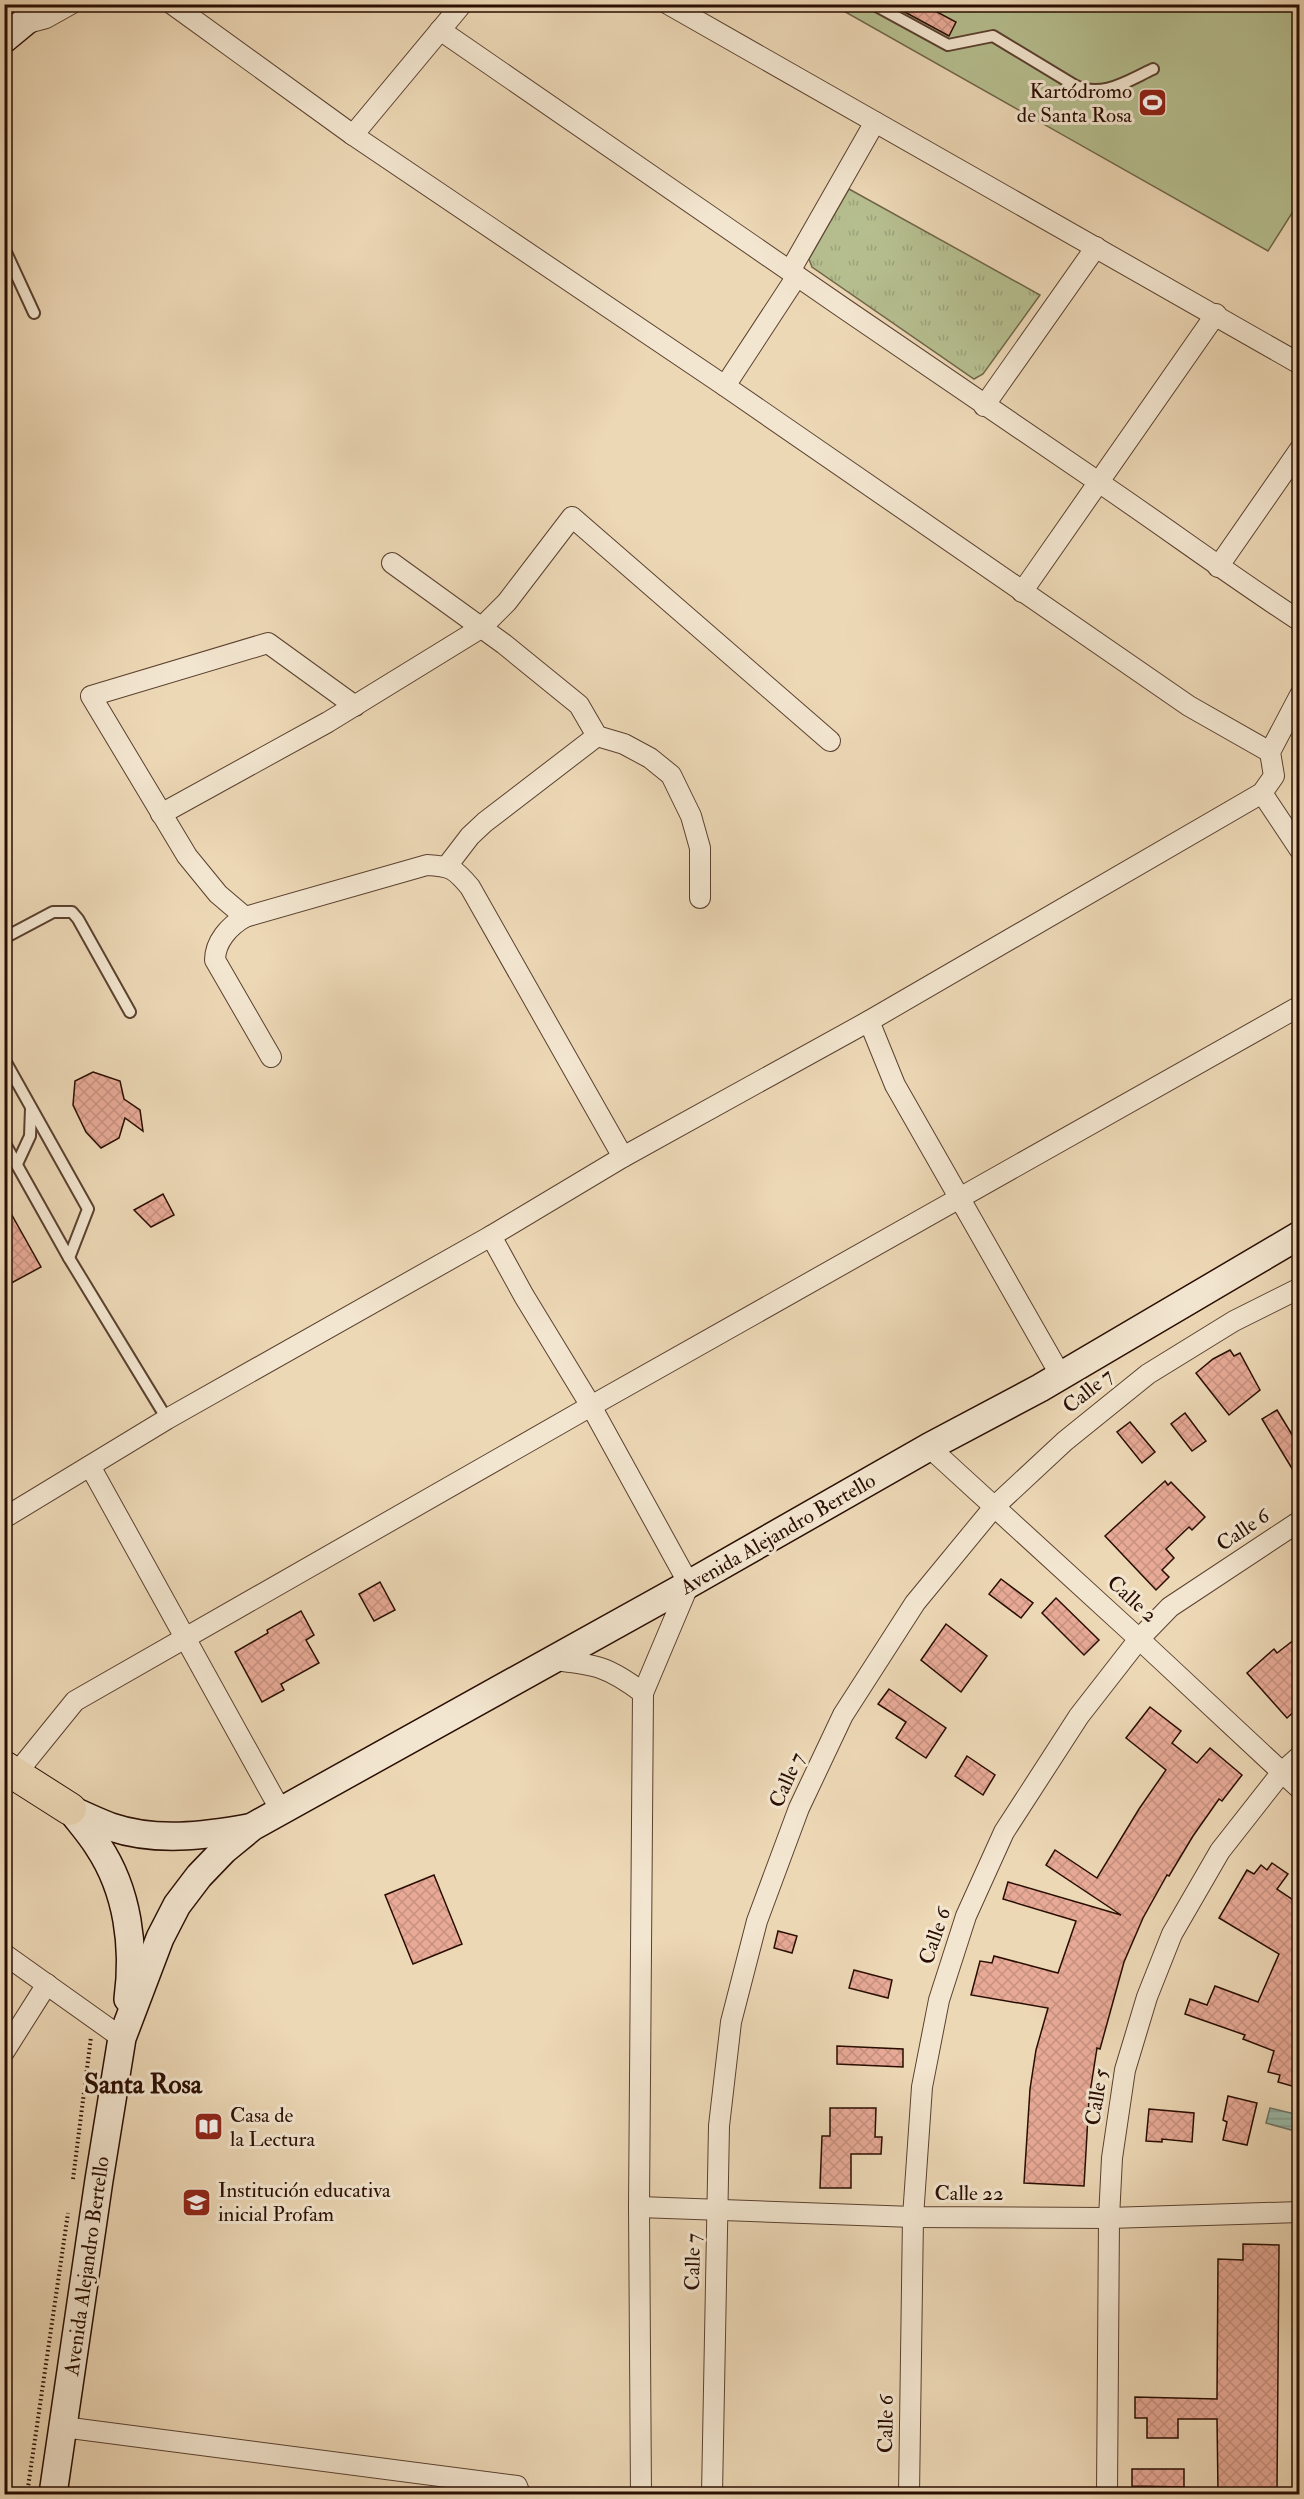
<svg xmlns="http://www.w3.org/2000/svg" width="1304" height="2499" font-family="'IM FELL Double Pica',serif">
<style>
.grass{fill:url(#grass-tufts);stroke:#706649;stroke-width:1.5}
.garden{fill:#b6bf90;stroke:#706649;stroke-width:1.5}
.water{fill:url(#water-rules);stroke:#6d7566;stroke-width:1.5}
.building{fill:url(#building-cross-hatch);stroke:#290d02;stroke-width:1.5}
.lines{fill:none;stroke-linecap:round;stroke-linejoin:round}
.lane-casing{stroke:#5a402f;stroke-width:14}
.street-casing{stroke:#5a402f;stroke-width:22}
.secondary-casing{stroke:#290d02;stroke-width:30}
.primary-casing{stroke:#290d02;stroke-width:34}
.path{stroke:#290d02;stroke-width:4;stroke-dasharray:1.5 3;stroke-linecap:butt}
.lane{stroke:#f3e6d0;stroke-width:10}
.street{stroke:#f3e6d0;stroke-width:20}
.secondary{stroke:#f3e6d0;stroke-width:27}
.primary{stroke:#edd8b6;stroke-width:32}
.labels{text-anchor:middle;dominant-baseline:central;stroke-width:6;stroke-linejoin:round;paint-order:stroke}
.poi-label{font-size:21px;fill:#290d02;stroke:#f3e6d0;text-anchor:start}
.street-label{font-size:21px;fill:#290d02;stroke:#f3e6d0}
.district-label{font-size:27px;font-weight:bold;fill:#290d02;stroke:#f3e6d0}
</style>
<defs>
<pattern id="grass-tufts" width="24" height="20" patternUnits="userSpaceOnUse" patternTransform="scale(1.5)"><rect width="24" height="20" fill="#b6bf90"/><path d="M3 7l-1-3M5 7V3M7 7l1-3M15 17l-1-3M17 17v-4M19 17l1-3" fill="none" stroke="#9ca37b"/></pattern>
<pattern id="water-rules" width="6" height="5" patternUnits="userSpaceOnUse" patternTransform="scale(1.5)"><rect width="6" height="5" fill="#9abba9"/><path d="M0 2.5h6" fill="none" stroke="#85a090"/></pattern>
<pattern id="building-cross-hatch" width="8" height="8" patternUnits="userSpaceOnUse" patternTransform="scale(1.5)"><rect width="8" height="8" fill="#e8aa97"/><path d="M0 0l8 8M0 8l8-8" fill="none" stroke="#c79180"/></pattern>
</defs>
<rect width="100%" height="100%" fill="#edd8b6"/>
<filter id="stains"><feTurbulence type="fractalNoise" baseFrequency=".00333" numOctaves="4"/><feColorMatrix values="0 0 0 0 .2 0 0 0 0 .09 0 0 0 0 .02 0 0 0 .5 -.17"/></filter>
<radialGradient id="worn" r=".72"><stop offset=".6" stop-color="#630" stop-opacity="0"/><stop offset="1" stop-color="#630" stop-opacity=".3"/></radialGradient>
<polygon class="grass" points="849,189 1040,295 983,374 974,379 812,267 809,259"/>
<polygon class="garden" points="833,5 1299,5 1299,202 1268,251"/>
<polygon class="water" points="1270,2108 1299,2115 1295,2131 1266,2123"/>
<g class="building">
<polygon points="890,4 922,4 956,22 949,36"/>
<polygon points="93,1072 120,1081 124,1099 140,1110 143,1131 125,1118 119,1138 101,1148 86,1132 73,1105 75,1081"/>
<polygon points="163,1194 174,1215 151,1227 134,1210"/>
<polygon points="4,1201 41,1267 4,1287"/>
<polygon points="1230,1350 1234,1356 1240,1353 1260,1390 1229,1415 1196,1373 1213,1359"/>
<polygon points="1277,1410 1299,1446 1299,1480 1262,1419"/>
<polygon points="1185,1413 1206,1441 1192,1451 1171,1424"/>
<polygon points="1130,1422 1155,1452 1142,1463 1117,1432"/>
<polygon points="1165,1481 1168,1485 1171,1482 1205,1517 1192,1530 1189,1527 1166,1549 1174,1558 1162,1570 1169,1577 1156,1590 1105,1536"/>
<polygon points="1001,1579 1033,1603 1021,1618 989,1594"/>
<polygon points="380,1582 395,1610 374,1621 359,1594"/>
<polygon points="1056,1598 1099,1640 1084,1655 1042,1613"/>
<polygon points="301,1611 314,1635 306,1640 319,1663 281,1684 284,1690 262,1702 235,1652 268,1633 267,1630"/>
<polygon points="946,1624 987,1656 961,1692 921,1660"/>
<polygon points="1299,1636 1299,1707 1287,1718 1247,1673 1274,1649 1277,1653"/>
<polygon points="889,1689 946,1728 926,1758 896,1738 906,1722 878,1704"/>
<polygon points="1150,1707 1181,1731 1172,1743 1197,1763 1210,1748 1242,1775 1222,1801 1219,1799 1193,1836 1169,1876 1167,1875 1143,1918 1124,1962 1100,2049 1097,2048 1089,2099 1084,2186 1024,2183 1030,2089 1036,2050 1048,2008 971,1995 980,1961 992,1963 994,1956 1058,1973 1076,1921 1003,1899 1008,1882 1121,1915 1046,1865 1055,1850 1097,1878 1139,1809 1166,1770 1126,1738"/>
<polygon points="967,1756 995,1775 983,1795 955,1776"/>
<polygon points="1272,1863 1288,1874 1277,1889 1299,1904 1299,2088 1278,2082 1280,2075 1268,2072 1274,2051 1243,2039 1245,2035 1185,2014 1190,1999 1207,2005 1215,1986 1258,2002 1279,1954 1219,1918 1247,1870 1254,1874 1261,1865 1267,1870"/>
<polygon points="434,1875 462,1944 413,1964 385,1895"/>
<polygon points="778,1931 797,1936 792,1953 774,1948"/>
<polygon points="854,1970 892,1980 888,1998 849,1988"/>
<polygon points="837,2046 903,2049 903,2067 837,2064"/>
<polygon points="1228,2096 1257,2103 1247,2145 1223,2140 1227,2122 1223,2120"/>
<polygon points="830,2108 876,2108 875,2137 882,2137 881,2154 851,2154 851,2188 820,2188 822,2136 830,2136"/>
<polygon points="1149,2109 1194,2113 1192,2142 1162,2139 1162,2142 1146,2141"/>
<polygon points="1243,2244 1279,2245 1277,2492 1218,2491 1217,2419 1178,2419 1178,2438 1147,2438 1147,2418 1135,2418 1135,2397 1217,2399 1218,2259 1243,2260"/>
<polygon points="1132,2469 1184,2469 1184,2487 1132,2486"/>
</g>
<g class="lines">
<defs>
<g id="lane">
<path d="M873,4l75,41 45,-9 81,49c28,14 53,-4 79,-16"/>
<polyline points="4,248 34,313"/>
<polyline points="4,938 53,912 72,912 78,919 130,1012"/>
<polyline points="4,1059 88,1209 69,1258"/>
<polyline points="4,1142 69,1258 167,1419"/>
<polyline points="17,1164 30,1136 31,1108"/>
</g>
<g id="street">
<polyline points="172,4 353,135 725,386 1189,706 1270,752"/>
<polyline points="668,4 1300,364"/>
<polyline points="27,20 31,22 46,18 71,4"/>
<path d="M440,30c219,151 437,302 657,451 68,46 134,95 203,140"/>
<polyline points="353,135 462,4"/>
<polyline points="790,271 875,122"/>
<polyline points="725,386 797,276"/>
<polyline points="984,406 1096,247"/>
<polyline points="392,563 504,644 579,705 597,736 624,744 650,758 671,775 691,816 700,848 700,898"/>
<polyline points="1218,567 1300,449"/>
<polyline points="1022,592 1216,314"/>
<path d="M355,706l-87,-63 -177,53 96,160 31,38 27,23 182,-52c24,1 28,4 43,22l153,270"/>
<polyline points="1262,793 1300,850"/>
<polyline points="161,814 328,722 481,628 507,602 572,517 830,741"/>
<polyline points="447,866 470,836 485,822 597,736"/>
<path d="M245,917c-16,9 -30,25 -30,43l56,97"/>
<polyline points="869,1021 895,1085 1061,1376"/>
<polyline points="491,1236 524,1296 591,1406 689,1584 643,1693 639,2207 641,2494"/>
<polyline points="929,1447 1139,1639 1300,1789"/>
<polyline points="90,1466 281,1811"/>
<polyline points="4,1518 167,1419 491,1236 623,1157 869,1021 1262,793 1274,776 1270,752 1300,695"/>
<path d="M553,1660c42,4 56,7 90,33"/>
<polyline points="15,1775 75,1701 591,1406 1300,1006"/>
<polyline points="4,1954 122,2038"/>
<polyline points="4,2052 47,1984"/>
<polyline points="639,2207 913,2217 1109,2218 1300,2212"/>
<polyline points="63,2427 517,2486 520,2494"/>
<polyline points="712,2494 719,2126 731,2022 757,1921 799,1808 843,1715 915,1603 994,1507 1065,1441 1148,1374 1234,1321 1300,1288"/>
<polyline points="909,2494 913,2217 922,2087 939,2000 966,1916 1004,1832 1079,1716 1139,1639 1170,1607 1300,1521"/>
<polyline points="1107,2494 1109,2218 1112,2158 1125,2070 1147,1997 1172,1934 1220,1851 1282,1772 1300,1756"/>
</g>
<g id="secondary">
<polyline points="4,39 27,20 39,4"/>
<path d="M70,1809c9,12 20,24 28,37 30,45 37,101 30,153"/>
<path d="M72,1810c13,6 26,12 39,17 44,15 93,9 137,1"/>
<polyline points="53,2494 99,2180 122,2038 160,1938 177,1905 199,1876 224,1850 252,1827 689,1584 929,1447 1040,1388 1300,1235"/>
</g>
<polyline id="primary" points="4,1767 70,1809"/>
</defs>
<use href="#lane" class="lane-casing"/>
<use href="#street" class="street-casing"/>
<use href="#secondary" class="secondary-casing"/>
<use href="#primary" class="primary-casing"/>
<g class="path">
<polyline points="73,2179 91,2037"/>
<polyline points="27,2494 68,2213"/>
</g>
<use href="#lane" class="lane"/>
<use href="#street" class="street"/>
<use href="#secondary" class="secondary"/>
<use href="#primary" class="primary"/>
</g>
<defs>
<symbol id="stadium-square" viewBox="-11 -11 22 22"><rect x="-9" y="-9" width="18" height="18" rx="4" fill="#8f2418" stroke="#f3e6d0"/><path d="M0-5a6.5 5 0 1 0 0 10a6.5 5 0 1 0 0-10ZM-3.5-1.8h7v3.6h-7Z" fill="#fff"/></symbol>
<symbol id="library-square" viewBox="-11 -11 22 22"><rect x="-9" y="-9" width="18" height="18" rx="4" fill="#8f2418" stroke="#f3e6d0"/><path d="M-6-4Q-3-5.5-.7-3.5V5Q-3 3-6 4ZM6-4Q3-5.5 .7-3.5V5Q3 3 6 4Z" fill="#fff"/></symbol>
<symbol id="school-square" viewBox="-11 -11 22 22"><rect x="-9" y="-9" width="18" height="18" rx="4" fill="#8f2418" stroke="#f3e6d0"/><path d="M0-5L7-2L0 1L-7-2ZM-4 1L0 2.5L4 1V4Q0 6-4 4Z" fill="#fff"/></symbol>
</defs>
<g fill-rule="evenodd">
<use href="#stadium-square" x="1136" y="86" width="33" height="33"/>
<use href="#library-square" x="192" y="2110" width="33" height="33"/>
<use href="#school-square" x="180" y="2186" width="33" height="33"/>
</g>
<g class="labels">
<g class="poi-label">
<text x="1132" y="91" text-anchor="end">Kartódromo<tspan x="1132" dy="24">de Santa Rosa</tspan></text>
<text x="230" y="2115">Casa de<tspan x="230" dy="24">la Lectura</tspan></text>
<text x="218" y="2190">Institución educativa<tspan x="218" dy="24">inicial Profam</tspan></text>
</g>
<g class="street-label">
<text transform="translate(1088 1391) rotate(-39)">Calle 7</text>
<text transform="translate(1243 1530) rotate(-34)">Calle 6</text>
<text transform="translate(778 1534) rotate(-30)">Avenida Alejandro Bertello</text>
<text transform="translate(1132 1599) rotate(42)">Calle 2</text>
<text transform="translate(787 1780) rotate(-66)">Calle 7</text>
<text transform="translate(935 1936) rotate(-71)">Calle 6</text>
<text transform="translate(1097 2097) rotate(-81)">Calle 5</text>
<text x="969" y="2193">Calle 22</text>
<text transform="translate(693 2262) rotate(-89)">Calle 7</text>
<text transform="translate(87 2266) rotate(-82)">Avenida Alejandro Bertello</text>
<text transform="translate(886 2424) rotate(-89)">Calle 6</text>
</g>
<g class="district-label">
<text x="143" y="2084">Santa Rosa</text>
</g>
</g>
<rect width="1304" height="2499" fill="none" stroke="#edd8b6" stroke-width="24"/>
<rect x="6" y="6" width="1292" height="2487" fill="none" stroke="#290d02" stroke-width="3"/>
<rect x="12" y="12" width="1280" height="2475" fill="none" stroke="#290d02" stroke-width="1.5"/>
<rect width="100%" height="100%" filter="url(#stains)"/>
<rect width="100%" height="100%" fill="url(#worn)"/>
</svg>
